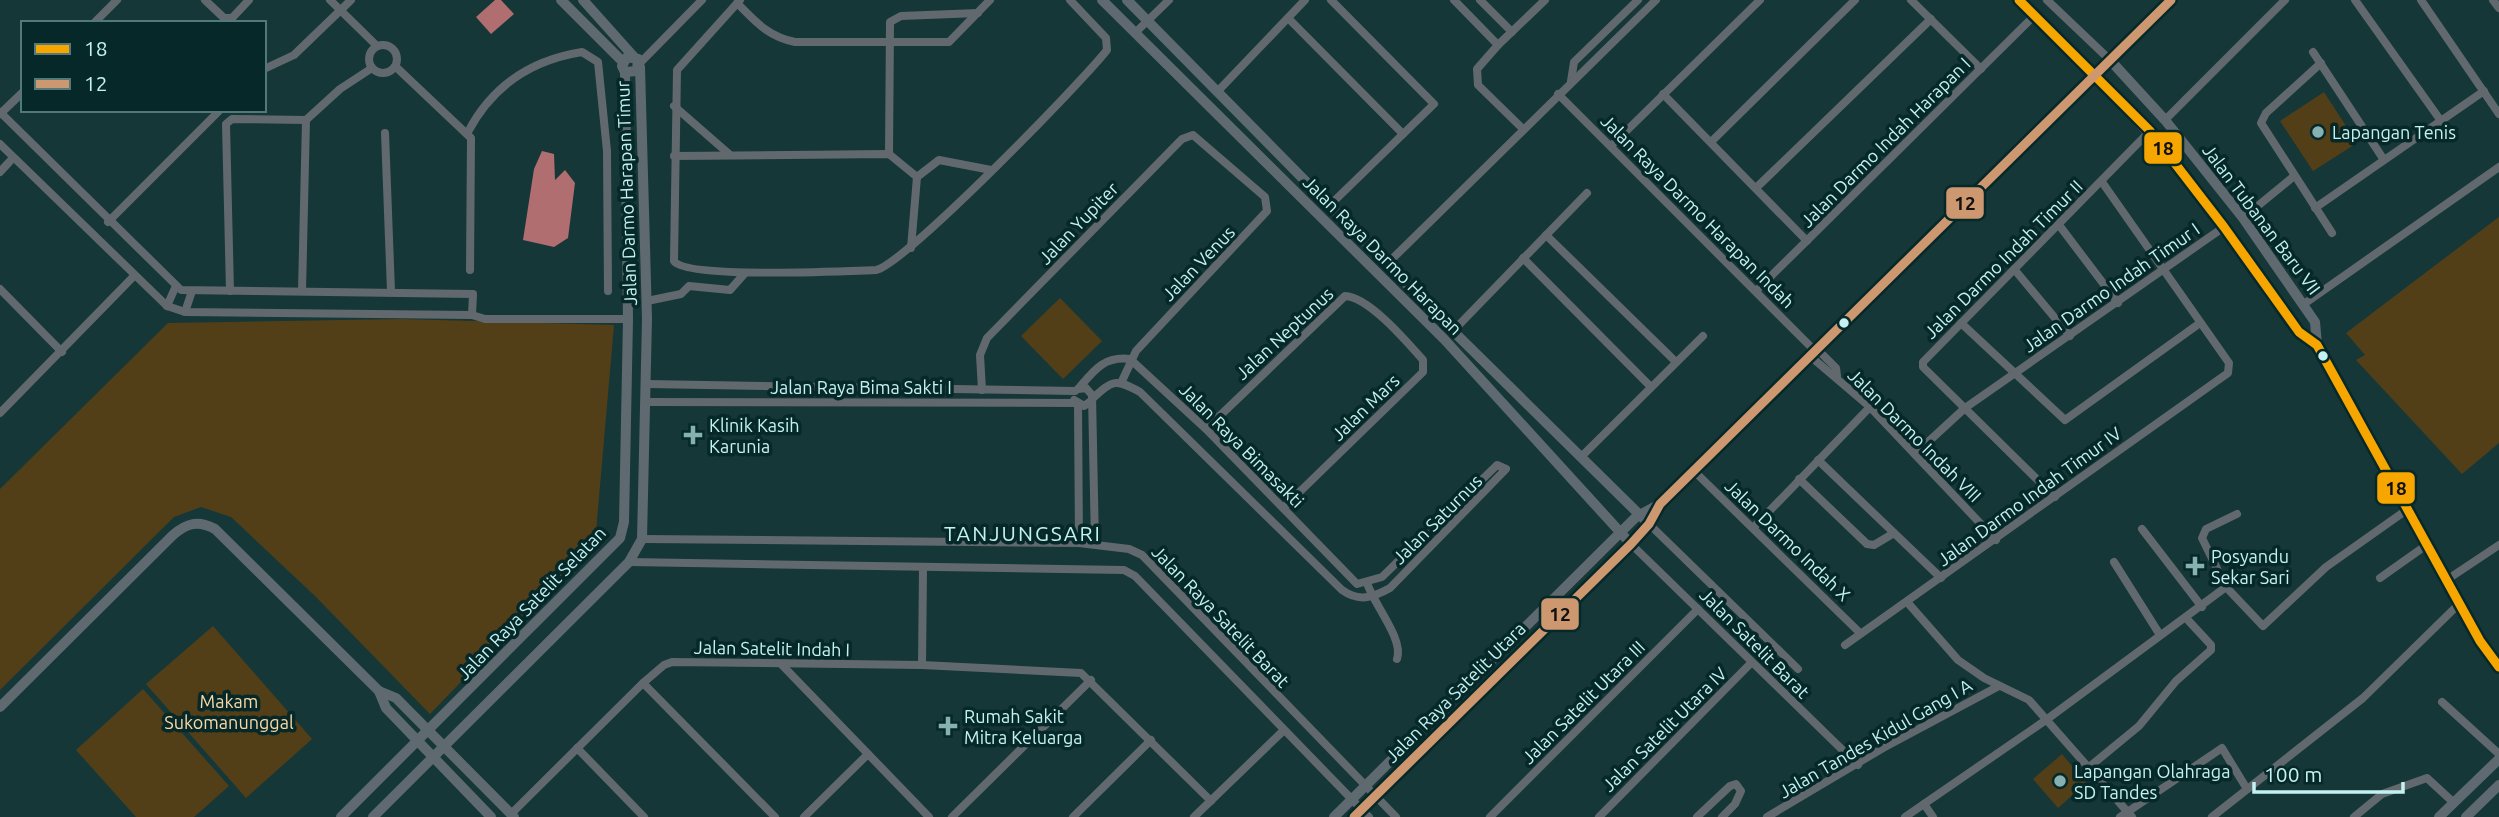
<svg xmlns="http://www.w3.org/2000/svg" width="2499" height="817" font-family="Ubuntu,sans-serif">
<style>
.green{fill:#523f18}
.water{fill:#b16e71}
.lines{fill:none;stroke-linecap:round;stroke-linejoin:round}
.street{stroke:#61696e;stroke-width:8}
.secondary{stroke:#5f6a70;stroke-width:10}
.bus-1-casing{stroke:#062829;stroke-width:14}
.bus-2-casing{stroke:#062829;stroke-width:14}
.bus-1{stroke:#f7a600;stroke-width:9}
.bus-2{stroke:#cd976f;stroke-width:9}
.poi-dot{fill:#87b1b1;stroke:#062829;stroke-width:2.5}
.bus-dot{fill:#c4f2f2;stroke:#062829;stroke-width:2.5}
.labels{text-anchor:middle;dominant-baseline:central;stroke-width:7;stroke-linejoin:round;paint-order:stroke}
.poi-label{font-size:18px;fill:#c4f2f2;stroke:#062829;text-anchor:start}
.street-label{font-size:18px;fill:#c4f2f2;stroke:#062829}
.park-label{font-size:18px;fill:#fad8a5;stroke:#062829}
.quarter-label{font-size:21px;letter-spacing:2px;fill:#c4f2f2;stroke:#062829}
.line-badge{stroke:#062829;stroke-width:2.5}
.pale-badge-label{font-size:19px;text-anchor:middle;font-weight:bold;fill:#111}
</style>
<rect width="100%" height="100%" fill="#163737"/>
<g class="green">
<polygon points="2324,92 2357,143 2313,171 2280,121"/>
<polygon points="2499,217 2499,443 2462,474 2356,360 2365,355 2346,333"/>
<polygon points="1060,298 1102,341 1063,379 1021,336"/>
<polygon points="401,319 614,325 595,543 430,714 315,596 231,517 201,507 174,517 0,690 0,489 168,323"/>
<polygon points="213,626 312,739 246,798 146,684"/>
<polygon points="143,689 229,786 194,817 136,817 76,750"/>
<polygon points="2062,754 2086,783 2058,808 2033,779"/>
</g>
<g class="water">
<polygon points="495,0 501,0 514,14 491,34 476,17"/>
<polygon points="542,151 554,154 555,180 565,170 575,183 568,238 554,247 523,240 534,169"/>
</g>
<g class="lines">
<g class="street">
<polyline points="205,0 224,18 232,18 249,0"/>
<polyline points="330,0 377,46"/>
<path d="M740,0l-63,70 -3,191c12,18 172,10 202,9 28,-5 206,-188 231,-220l-1,-12 -36,-38"/>
<polyline points="1454,0 1498,45 1477,69 1478,85 1523,129"/>
<polyline points="1480,0 1512,32"/>
<polyline points="1911,0 1981,69"/>
<polyline points="2019,0 2095,74"/>
<polyline points="2047,0 2110,60"/>
<polyline points="2355,0 2441,121"/>
<polyline points="2421,0 2499,114"/>
<polyline points="2493,0 2499,8"/>
<path d="M737,3c18,18 31,34 58,39h154l41,-42"/>
<polyline points="1288,18 1403,134"/>
<polyline points="94,23 117,0"/>
<polyline points="1135,33 1169,0"/>
<polyline points="1498,45 1545,0"/>
<circle cx="383" cy="59" r="14"/>
<polyline points="2313,52 2384,160"/>
<polyline points="640,63 702,0"/>
<polyline points="2321,63 2266,113 2261,123 2332,233"/>
<polyline points="396,67 471,138 470,270"/>
<polyline points="264,69 294,55 351,0"/>
<polyline points="1571,81 1574,62 1638,0"/>
<polyline points="1218,91 1305,0"/>
<polyline points="1558,94 1815,351"/>
<polyline points="1663,94 1807,241"/>
<polyline points="674,106 729,154"/>
<polyline points="0,112 181,290 473,294 472,315"/>
<polyline points="0,114 23,92"/>
<polyline points="2165,120 2285,0"/>
<path d="M468,132c24,-46 64,-72 114,-80l16,10 9,89 1,140"/>
<polyline points="385,133 391,291"/>
<polyline points="1711,142 1855,0"/>
<polyline points="0,144 167,306 185,312 472,315 485,319 628,319"/>
<polyline points="1611,146 1760,0"/>
<polyline points="889,154 890,22 901,16 978,13"/>
<polyline points="674,156 889,154 917,177 911,248"/>
<polyline points="0,172 13,158"/>
<polyline points="917,177 939,160 991,170"/>
<polyline points="1756,188 1931,19"/>
<polyline points="1330,205 1434,104 1331,0"/>
<polyline points="2315,208 2484,91"/>
<polyline points="2243,218 2293,177"/>
<polyline points="108,222 220,110"/>
<polyline points="2059,225 2118,303"/>
<polyline points="1546,235 1676,362"/>
<polyline points="1523,258 1651,387"/>
<polyline points="1388,263 1656,0"/>
<polyline points="2014,269 2070,336"/>
<polyline points="0,289 62,352"/>
<polyline points="1757,290 2035,15"/>
<polyline points="230,291 226,124 232,119 306,120"/>
<polyline points="302,291 306,120 340,89 372,68"/>
<polyline points="647,301 681,294 689,286 730,290 745,273"/>
<polyline points="2304,304 2499,167"/>
<polyline points="167,306 175,288"/>
<polyline points="185,312 192,291"/>
<polyline points="1961,323 2065,420 2200,323"/>
<polyline points="1453,331 1587,193"/>
<polyline points="1817,349 1836,368 1837,376"/>
<polyline points="1810,356 1870,407 1996,540"/>
<polyline points="647,384 1075,391"/>
<path d="M1079,388c15,-18 25,-32 51,-29l76,70 151,155 25,-7 115,-112 9,4 -116,119c-18,10 -31,14 -48,2l-202,-198c-25,-14 -27,-12 -48,7"/>
<polyline points="1078,389 1086,388 1092,395 1095,544"/>
<polyline points="982,390 980,355 987,338 1182,139 1193,135 1265,197 1267,211 1136,351 1122,381"/>
<polyline points="1074,400 1084,406 1091,401"/>
<polyline points="647,402 1076,403"/>
<polyline points="1078,405 1079,543"/>
<polyline points="0,413 134,276"/>
<path d="M1206,429l139,-133c24,1 62,46 78,64v12l-140,136"/>
<polyline points="1915,454 1965,408 2224,227"/>
<polyline points="1581,457 1703,336"/>
<polyline points="1818,460 1941,578"/>
<polyline points="1694,471 1860,633"/>
<polyline points="1799,479 1867,544 1874,545 1894,533"/>
<polyline points="2055,497 1923,367 1923,362 2150,131"/>
<polyline points="2237,514 2206,529 2202,538 2226,587 2263,626 2326,567 2408,509"/>
<polyline points="1649,524 1798,669"/>
<polyline points="1753,528 1870,407"/>
<polyline points="2142,529 2202,607"/>
<polyline points="642,539 1079,543 1129,549 1142,555 1396,817"/>
<polyline points="1631,544 1858,765"/>
<polyline points="629,562 1124,570 1135,576 1369,817"/>
<polyline points="2114,562 2160,635"/>
<polyline points="2380,578 2428,544"/>
<polyline points="2448,579 2499,545"/>
<path d="M1367,583c7,22 37,56 30,76"/>
<polyline points="1908,603 1958,660 1984,678 2029,700 2132,817"/>
<polyline points="1845,645 2228,373 2229,363 2102,182"/>
<polyline points="782,665 929,817"/>
<polyline points="922,665 923,569"/>
<polyline points="643,683 775,817"/>
<polyline points="2442,702 2499,754"/>
<polyline points="577,748 644,817"/>
<polyline points="2088,768 2139,726 2176,681 2211,650 2211,645 2186,618"/>
<polyline points="1924,804 1933,817"/>
<polyline points="511,814 643,683 664,665 672,662 922,665 1081,673 1211,801"/>
<polyline points="804,817 868,754"/>
<polyline points="952,817 1091,680"/>
<polyline points="1073,817 1151,740"/>
<polyline points="1194,817 1283,731"/>
<polyline points="1490,817 1698,609"/>
<polyline points="1599,817 1751,663"/>
<polyline points="1697,817 1730,786 1736,784 1741,791 1735,804 1722,817"/>
<polyline points="1767,817 1883,748 1999,686"/>
<polyline points="1905,817 2046,720 2226,587"/>
<polyline points="2120,817 2222,748 2247,789"/>
<polyline points="2212,817 2363,698 2461,602"/>
<polyline points="2354,817 2382,794 2427,778 2454,803"/>
</g>
<g class="secondary">
<polyline points="561,0 623,62"/>
<polyline points="583,0 634,57"/>
<polyline points="1102,0 1444,339 1631,544"/>
<polyline points="1127,0 1453,331 1649,524"/>
<polyline points="2110,60 2165,120 2243,218 2315,322 2317,345"/>
<path d="M2095,74c46,49 89,99 129,153 29,39 54,89 93,118l163,296 19,26"/>
<polyline points="379,691 386,708 491,817"/>
<path d="M0,707l173,-172c14,-12 25,-15 42,-6l164,162 17,7 118,119"/>
<polyline points="341,817 620,538 624,522 628,319 625,72 622,66 627,57 638,59 637,71 625,72"/>
<polyline points="373,817 629,562 642,539 647,319 640,67"/>
<polyline points="1334,817 1636,517 1660,504"/>
<polyline points="1354,817 1631,544 1649,524 1660,504 2171,0"/>
<polyline points="2439,817 2499,759"/>
<polyline points="2466,817 2499,785"/>
</g>
<defs>
<polyline id="bus-1" points="2019,0 2150,131 2224,227 2299,332 2317,345 2480,641 2499,667"/>
<polyline id="bus-2" points="1354,817 1631,544 1649,524 1660,504 2171,0"/>
</defs>
<use href="#bus-1" class="bus-1-casing"/>
<use href="#bus-2" class="bus-2-casing"/>
<use href="#bus-1" class="bus-1"/>
<use href="#bus-2" class="bus-2"/>
</g>
<g class="poi-dot">
<circle cx="2318" cy="132" r="7"/>
<path d="M689.5 424.5h7v7h7v7h-7v7h-7v-7h-7v-7h7z"/>
<path d="M2191.5 555.5h7v7h7v7h-7v7h-7v-7h-7v-7h7z"/>
<path d="M944.5 715.5h7v7h7v7h-7v7h-7v-7h-7v-7h7z"/>
<circle cx="2060" cy="781" r="7"/>
</g>
<g class="bus-dot">
<circle cx="1844" cy="323" r="6"/>
<circle cx="2323" cy="356" r="6"/>
</g>
<g class="labels">
<g class="poi-label">
<text x="2332" y="132">Lapangan Tenis</text>
<text x="709" y="425">Klinik Kasih<tspan x="709" dy="21">Karunia</tspan></text>
<text x="2211" y="556">Posyandu<tspan x="2211" dy="21">Sekar Sari</tspan></text>
<text x="964" y="716">Rumah Sakit<tspan x="964" dy="21">Mitra Keluarga</tspan></text>
<text x="2074" y="771">Lapangan Olahraga<tspan x="2074" dy="21">SD Tandes</tspan></text>
</g>
<g class="street-label">
<text transform="translate(1885 142) rotate(-45)">Jalan Darmo Indah Harapan I</text>
<text transform="translate(626 193) rotate(-92)">Jalan Darmo Harapan Timur</text>
<text transform="translate(1698 211) rotate(45)">Jalan Raya Darmo Harapan Indah</text>
<text transform="translate(2262 219) rotate(53)">Jalan Tubanan Baru VII</text>
<text transform="translate(1078 223) rotate(-46)">Jalan Yupiter</text>
<text transform="translate(1383 255) rotate(45)">Jalan Raya Darmo Harapan</text>
<text transform="translate(2003 259) rotate(-45)">Jalan Darmo Indah Timur II</text>
<text transform="translate(1198 263) rotate(-46)">Jalan Venus</text>
<text transform="translate(2111 287) rotate(-35)">Jalan Darmo Indah Timur I</text>
<text transform="translate(1284 333) rotate(-43)">Jalan Neptunus</text>
<text x="861" y="387">Jalan Raya Bima Sakti I</text>
<text transform="translate(1365 407) rotate(-44)">Jalan Mars</text>
<text transform="translate(1915 435) rotate(45)">Jalan Darmo Indah VIII</text>
<text transform="translate(1242 445) rotate(45)">Jalan Raya Bimasakti</text>
<text transform="translate(2029 496) rotate(-36)">Jalan Darmo Indah Timur IV</text>
<text transform="translate(1437 519) rotate(-45)">Jalan Saturnus</text>
<text transform="translate(1788 540) rotate(44)">Jalan Darmo Indah X</text>
<text transform="translate(531 603) rotate(-46)">Jalan Raya Satelit Selatan</text>
<text transform="translate(1221 616) rotate(46)">Jalan Raya Satelit Barat</text>
<text transform="translate(1755 643) rotate(45)">Jalan Satelit Barat</text>
<text transform="translate(772 648) rotate(1)">Jalan Satelit Indah I</text>
<text transform="translate(1455 692) rotate(-45)">Jalan Raya Satelit Utara</text>
<text transform="translate(1583 702) rotate(-45)">Jalan Satelit Utara III</text>
<text transform="translate(1664 729) rotate(-45)">Jalan Satelit Utara IV</text>
<text transform="translate(1875 738) rotate(-30)">Jalan Tandes Kidul Gang I A</text>
</g>
<g class="park-label">
<text x="229" y="701">Makam<tspan x="229" dy="21">Sukomanunggal</tspan></text>
</g>
<g class="quarter-label">
<text x="1023" y="533">TANJUNGSARI</text>
</g>
</g>
<g class="line-badge">
<rect x="2143" y="131" width="40" height="34" rx="7" fill="#f7a600"/>
<rect x="1945" y="186" width="40" height="34" rx="7" fill="#cd976f"/>
<rect x="2376" y="471" width="40" height="34" rx="7" fill="#f7a600"/>
<rect x="1540" y="597" width="40" height="34" rx="7" fill="#cd976f"/>
</g>
<g class="pale-badge-label">
<text x="2163" y="155">18</text>
<text x="1965" y="210">12</text>
<text x="2396" y="495">18</text>
<text x="1560" y="621">12</text>
</g>
<rect x="21" y="21" width="245" height="91" fill="#062829" stroke="#527979" stroke-width="2"/>
<rect x="35" y="44" width="35" height="10" fill="#f7a600" stroke="#527979" stroke-width="2"/>
<text x="84" y="56" font-size="21" fill="#c4f2f2">18</text>
<rect x="35" y="79" width="35" height="10" fill="#cd976f" stroke="#527979" stroke-width="2"/>
<text x="84" y="91" font-size="21" fill="#c4f2f2">12</text>
<path d="M2254 782v10h149v-10" fill="none" stroke="#c4f2f2" stroke-width="3.5"/>
<text x="2264" y="782" font-size="21" fill="#c4f2f2" stroke="#062829" stroke-width="5" paint-order="stroke">100 m</text>
</svg>
